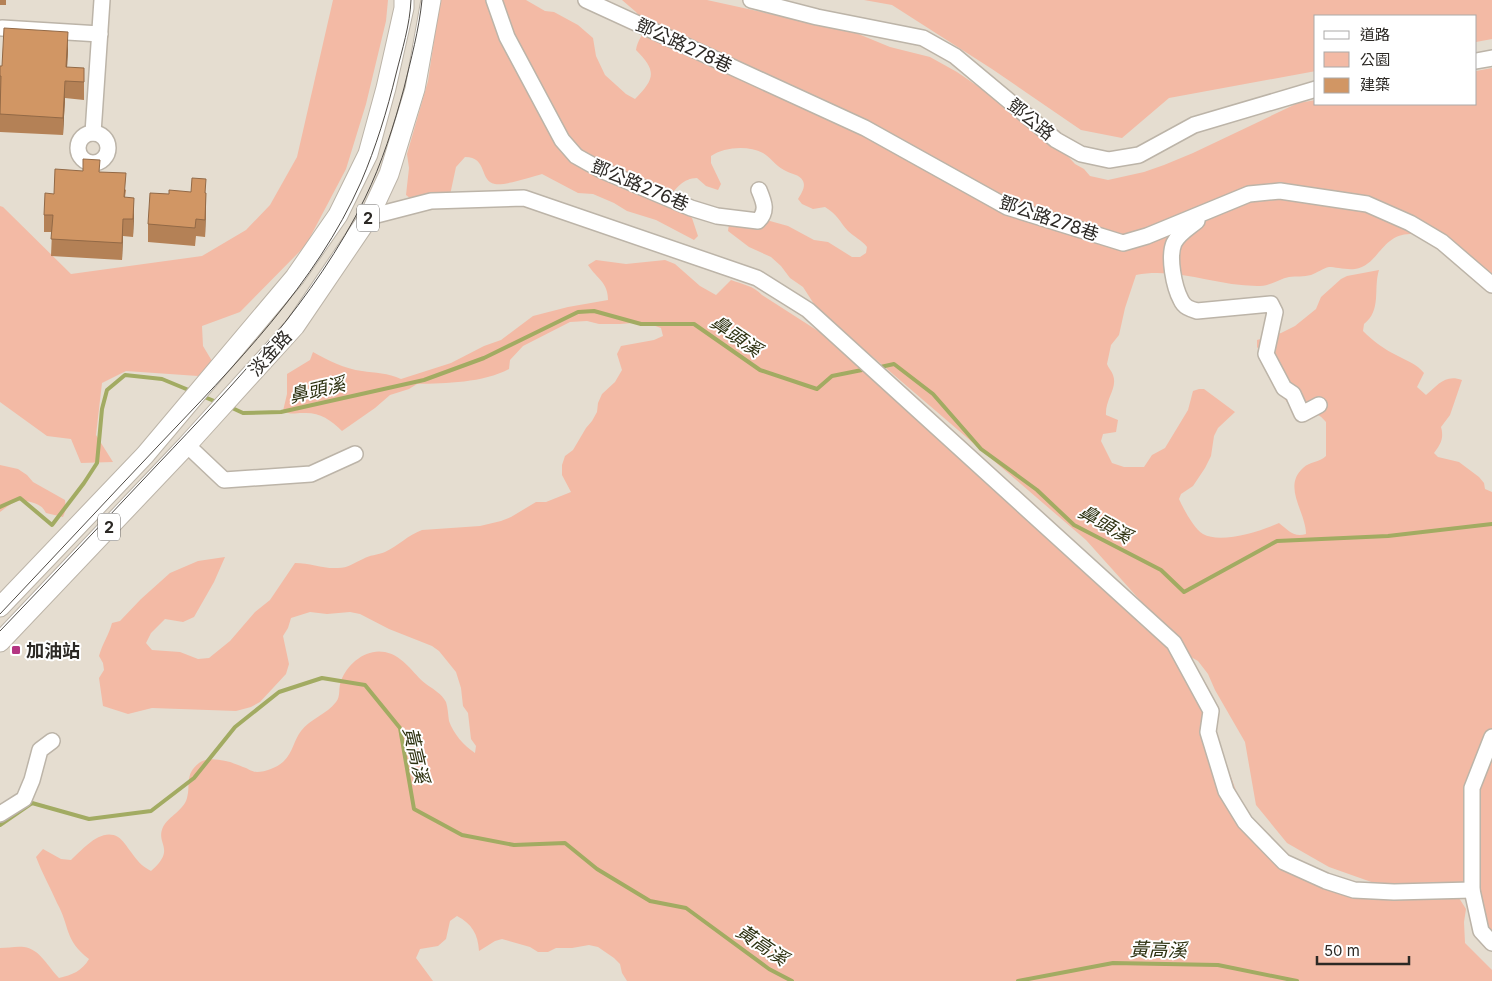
<svg xmlns="http://www.w3.org/2000/svg" width="1492" height="981" font-family="Inter,'Noto Sans TC',sans-serif">
<style>
.green{fill:#f3baa5}
.lines{fill:none;stroke-linecap:round;stroke-linejoin:round}
.stream{stroke:#a2ab62;stroke-width:4}
.minor-casing{stroke:#bcb4a8;stroke-width:18}
.major-casing{stroke:#bcb4a8;stroke-width:21}
.minor{stroke:#fff;stroke-width:15}
.major{stroke:#fff;stroke-width:19}
.tram{stroke:#4e4a45;stroke-width:1}
.wall{fill:#b48156}
.shaded-wall{fill:#926946}
.building{fill:#d19664;stroke:#926946}
.poi-dot{fill:#b43582;stroke:#fff;stroke-width:2}
.labels{text-anchor:middle;dominant-baseline:central;stroke-width:4;stroke-linejoin:round;paint-order:stroke}
.shield{fill:#fff;stroke:#6b6966;stroke-width:1}
.shield-label{font-size:16px;font-weight:bold;fill:#2c2925}
.street-label{font-size:18px;fill:#2c2925;stroke:#fff}
.poi-label{font-size:18px;font-weight:bold;fill:#2c2925;stroke:#fff;text-anchor:start}
.water-label{font-size:19px;font-style:italic;fill:#2d3110;stroke:#fff}
</style>
<rect width="100%" height="100%" fill="#e5ddd0"/>
<g class="green">
<polygon points="333,0 388,0 386,21 366,104 346,169 306,245 240,312 202,326 203,346 212,361 198,376 126,371 102,383 96,435 113,462 81,463 71,439 47,436 0,402 0,206 3,207 71,274 202,256 246,230 270,205 297,157"/>
<path d="M440,0h86l19,11 9,1 24,13 15,13 3,18 9,19 21,19 9,5c20,-20 22,-28 1,-49 1,-9 7,-15 10,-24l-10,-14 -14,-12h85l149,33 34,14 40,10 27,15 32,22 73,56 13,14 9,5 6,7 18,4 36,-8 20,-7 29,-12 105,-50 18,-3v4h160v-33l16,-3v214l-73,-47c-37,-7 -38,30 -64,34 -9,1 -20,-2 -26,-2 -6,1 -12,6 -18,8 -7,2 -15,1 -22,2 -10,2 -19,9 -29,9 -42,1 -82,-19 -124,-11l-11,33 -6,27 -8,10 -4,19c1,4 5,7 6,11 5,13 -8,24 -7,40l12,5 -2,12 -13,2 -2,7 11,22 12,4h20l8,-12 13,-7 23,-38 5,-19 6,-2h5l31,23 -17,16 -4,8 -3,20 -6,12 -12,18 -12,8 -2,5c4,9 15,30 24,35 18,10 58,-3 76,-11 9,7 15,15 27,11 0,-22 -24,-47 -3,-66 7,-7 16,-5 23,-12v-34c-12,-15 -22,-8 -35,-16 -11,-8 -25,-46 -34,-59v-7l24,-7 14,-7 21,-17 5,-12 20,-18 6,-3 32,-6c-6,19 3,40 -15,54l-1,7c10,10 22,19 35,25 9,5 19,8 26,17l-7,14 9,8c12,-10 19,-21 36,-15l-12,35 -9,12c3,11 0,17 -7,26l4,4 21,5 20,15 5,6 1,6 7,3v245l-18,30 -9,115 -8,6 -80,-4 -48,-17 -42,-24 -31,-38 -11,-63 -30,-52 -7,-16 -10,-13 -7,-4 -105,-117 -213,-183 -14,-10 -26,-23 -19,-20 -11,-17 -13,-9 -9,-12 -10,-9 -22,-10 -21,-16 1,-7 33,-5 8,2 18,5 26,14 14,2 24,15h8l6,-4 1,-6c-5,-7 -13,-10 -19,-16 -9,-10 -10,-16 -23,-24l-12,2 -11,-5 -4,-5c3,-5 8,-12 5,-18 -3,-7 -13,-7 -19,-11 -8,-4 -14,-13 -21,-17 -15,-8 -39,-6 -52,3v7l10,21 -3,6 -12,-4 -9,-8c-14,0 -21,11 -30,21l25,19 6,18 -4,4 -38,-20 -29,-9 -13,-8 -21,-9 -15,-1 -36,-19c-11,3 -38,12 -47,10 -16,-3 -7,-27 -30,-27l-9,10 -6,28 -39,4 -5,-4 3,-27 -2,-14 21,-73z"/>
<polygon points="864,0 1492,0 1492,39 1476,42 1476,16 1316,16 1316,71 1169,98 1122,138 1081,130 992,69 892,5"/>
<path d="M596,260l30,4 39,-4 10,4 25,22 16,9 15,-15c11,4 23,6 31,15l109,70 272,262 23,18 27,30 54,145 77,67 135,11 7,11 -2,13 1,21 27,27v11h-865l-5,-8 -2,-9 -6,-6 -16,-11 -9,-2 -17,3h-16l-8,4h-10l-8,-5 -28,-8 -7,2 -16,10c-1,-17 -7,-27 -22,-35l-7,5 -4,18 -8,7 -18,3 -4,9 17,23h-433v-33c8,0 16,-2 24,-1 16,2 24,20 35,31 13,-3 23,-7 30,-19 -25,-19 -19,-33 -32,-56 -7,-16 -15,-30 -21,-46l7,-8 18,10 10,1c11,-10 30,-33 47,-23 5,3 9,10 13,15 6,8 10,14 20,19 26,-23 4,-26 12,-44 6,-11 21,-17 24,-29 4,-13 -3,-23 12,-35 11,-8 33,-1 44,4 4,1 9,5 14,5 9,0 21,-5 27,-11 9,-9 10,-21 17,-30 9,-12 26,-17 35,-29 5,-6 2,-14 5,-21 6,-17 25,-33 44,-29 19,4 28,22 41,32 7,5 16,10 20,18 2,6 2,13 3,19 4,12 15,25 26,32l1,-7 -5,-7 -3,-26 -5,-7 -2,-18 -5,-16 -17,-21 -7,-5 -43,-17 -29,-15 -10,-2 -23,2 -17,-2 -19,6 -3,10 -5,8 6,28 -3,10 -26,28 -9,5 -15,4 -84,-3 -24,6 -25,-8 -4,-28 5,-8 -1,-7 -4,-7c3,-12 10,-21 13,-33l8,-2 21,-22 29,-26 28,-12 27,-4 -11,25 -20,35 -11,5 -18,-3 -14,14 -5,10 6,7 28,2 18,7 11,-1 21,-17 25,-29 15,-12 25,-37c15,0 28,6 43,5 10,0 16,-5 25,-9 6,-4 15,-4 22,-7 13,-6 23,-17 37,-22l58,-4 21,-5 10,-4 25,-15h10l25,-10 -9,-17v-10l3,-9 8,-6 13,-22 6,-7 5,-9 1,-9 4,-9 13,-12 7,-12 -5,-16 4,-8 33,-6 9,-4 -2,-8 -17,-6 -24,2h-21l-12,-3 -17,1 -47,24 -13,14 -1,9c-26,14 -63,14 -92,15l-8,5 -19,6 -15,13 -33,23c-12,-12 -23,-19 -39,-18 -9,0 -12,2 -20,-2l4,-17v-20l23,-14 3,-8c14,8 32,17 49,19 13,2 26,2 39,8l50,-16 33,-17 17,-6 32,-24 35,-9 40,-7c0,-18 -11,-21 -20,-35z"/>
<path d="M0,465l18,4 9,6 6,7 32,18 1,9 -3,8 -17,-4c-4,-7 -5,-7 -12,-10 -16,-6 -21,-1 -34,9z"/>
<polygon points="1492,757 1492,937 1477,899 1478,800 1480,787"/>
</g>
<g class="lines">
<g class="stream">
<polyline points="876,368 894,364 933,394 981,449 1037,490 1074,525 1161,570 1184,592 1277,541 1388,536 1492,524"/>
<polyline points="202,396 219,403"/>
<polyline points="230,407 243,413 281,412 424,380 484,358 578,312 594,311 641,324 694,324 760,370 817,389 832,376 867,369"/>
<polyline points="0,507 20,498 52,525 84,483 97,463 102,409 107,390 125,375 162,379 191,391"/>
<polyline points="0,825 32,803 89,819 151,811 194,778 235,727 279,692 322,678 365,685 400,728 414,809 462,835 514,845 565,843 597,869 650,901 686,908 769,969 792,981"/>
<polyline points="1018,981 1113,963 1218,965 1297,981"/>
</g>
<defs>
<g id="minor">
<path d="M494,0l13,37 55,103 14,16 25,14 90,38 26,8 41,5c10,-10 6,-19 1,-31"/>
<polyline points="586,0 865,128 1007,207 1123,243 1147,236 1249,194 1280,191 1367,204 1410,223 1442,242 1492,285"/>
<polyline points="751,0 817,17 923,38 955,56 1056,140 1081,154 1109,160 1139,155 1194,125 1316,89"/>
<polyline points="2,28 100,34"/>
<polyline points="1476,61 1492,58"/>
<polyline points="93,133 102,0"/>
<circle cx="93" cy="148" r="15"/>
<polyline points="369,217 431,201 524,198 757,278 808,310 1174,643 1211,711 1208,732 1226,791 1245,822 1284,862 1326,881 1354,890 1394,892 1472,890"/>
<path d="M1197,221c-7,6 -18,12 -23,22 -6,14 0,44 7,57 3,7 9,9 16,11l74,-7 4,8 -9,42 18,34 9,6 9,20 17,-9"/>
<polyline points="187,445 224,480 311,474 355,454"/>
<polyline points="1492,737 1472,788 1472,890 1481,931 1492,943"/>
<polyline points="0,814 24,799 32,780 40,750 52,741"/>
</g>
<g id="major">
<polyline points="0,607 145,455 295,277 338,215 368,154 386,88 404,8 404,0"/>
<polyline points="0,642 187,445 295,326 369,217 389,174 415,89 431,0"/>
</g>
</defs>
<use href="#minor" class="minor-casing"/>
<use href="#major" class="major-casing"/>
<use href="#minor" class="minor"/>
<use href="#major" class="major"/>
<g class="tram">
<path d="M0,614c53,-56 105,-112 158,-168 76,-80 158,-162 203,-264 15,-35 26,-71 35,-108 6,-24 14,-49 15,-74"/>
<path d="M0,631c53,-55 105,-111 158,-167 77,-81 157,-164 207,-266 17,-35 29,-73 39,-110 7,-29 15,-58 18,-88"/>
</g>
</g>
<g class="wall">
<rect x="0" y="0" width="6" height="5"/>
<polygon points="68,49 67,68 84,68 84,100 65,98 63,135 0,132 0,66 2,66"/>
<polygon points="100,172 126,190 125,197 134,215 133,237 123,236 122,260 51,256 52,232 44,232 44,215 54,194"/>
<polygon points="206,193 206,210 205,237 196,236 195,246 148,242 148,224 169,194"/>
</g>
<g class="shaded-wall">
<polygon points="68,32 68,49 66,85 66,67"/>
<polygon points="65,81 65,98 63,135 63,118"/>
<polygon points="206,193 206,210 205,237 205,220"/>
<polygon points="134,198 134,215 133,237 133,219"/>
<polygon points="123,219 123,236 122,260 122,243"/>
</g>
<g class="building">
<polygon points="4,28 68,32 66,67 84,68 84,82 65,81 63,118 0,114 1,76 0,76 0,66 2,66"/>
<polygon points="83,159 100,160 99,172 126,173 124,197 134,198 133,219 123,219 122,243 51,239 53,215 44,215 45,193 54,194 55,169 83,171"/>
<polygon points="192,178 206,179 205,193 206,193 205,220 196,219 195,228 148,224 150,193 169,194 169,190 191,192"/>
</g>
<rect class="poi-dot" x="11" y="645" width="10" height="10" rx="2.5"/>
<g class="labels">
<g class="shield">
<rect x="357" y="204.5" width="22" height="27" rx="4"/>
<rect x="98" y="513.5" width="22" height="27" rx="4"/>
</g>
<g class="shield-label">
<text x="368" y="218">2</text>
<text x="109" y="527">2</text>
</g>
<g class="street-label">
<text transform="translate(684 45) rotate(25)">鄧公路278巷</text>
<text transform="translate(1031 119) rotate(39)">鄧公路</text>
<text transform="translate(640 185) rotate(23)">鄧公路276巷</text>
<text transform="translate(1049 218) rotate(19)">鄧公路278巷</text>
<text transform="translate(270 353) rotate(-48)">淡金路</text>
</g>
<g class="poi-label">
<text x="26" y="650">加油站</text>
</g>
<g class="water-label">
<text transform="translate(736 336) rotate(35)">鼻頭溪</text>
<text transform="translate(317 390) rotate(-13)">鼻頭溪</text>
<text transform="translate(1105 524) rotate(30)">鼻頭溪</text>
<text transform="translate(416 755) rotate(77)">黃高溪</text>
<text transform="translate(762 945) rotate(34)">黃高溪</text>
<text transform="translate(1158 950) rotate(1)">黃高溪</text>
</g>
</g>
<rect x="1314" y="15" width="162" height="90" fill="#ffffff" stroke="#aba9a8"/>
<rect x="1324" y="31" width="25" height="8" fill="#ffffff" stroke="#aba9a8"/>
<text x="1360" y="40" font-size="15" fill="#2c2925">道路</text>
<rect x="1324" y="52" width="25" height="15" fill="#f3baa5" stroke="#aba9a8"/>
<text x="1360" y="65" font-size="15" fill="#2c2925">公園</text>
<rect x="1324" y="78" width="25" height="15" fill="#d19664" stroke="#aba9a8"/>
<text x="1360" y="90" font-size="15" fill="#2c2925">建築</text>
<path d="M1317 956v8h92v-8" fill="none" stroke="#2c2925" stroke-width="2.5"/>
<text x="1324" y="956" font-size="15" fill="#2c2925" stroke="#ffffff" stroke-width="4" paint-order="stroke">50 m</text>
</svg>
